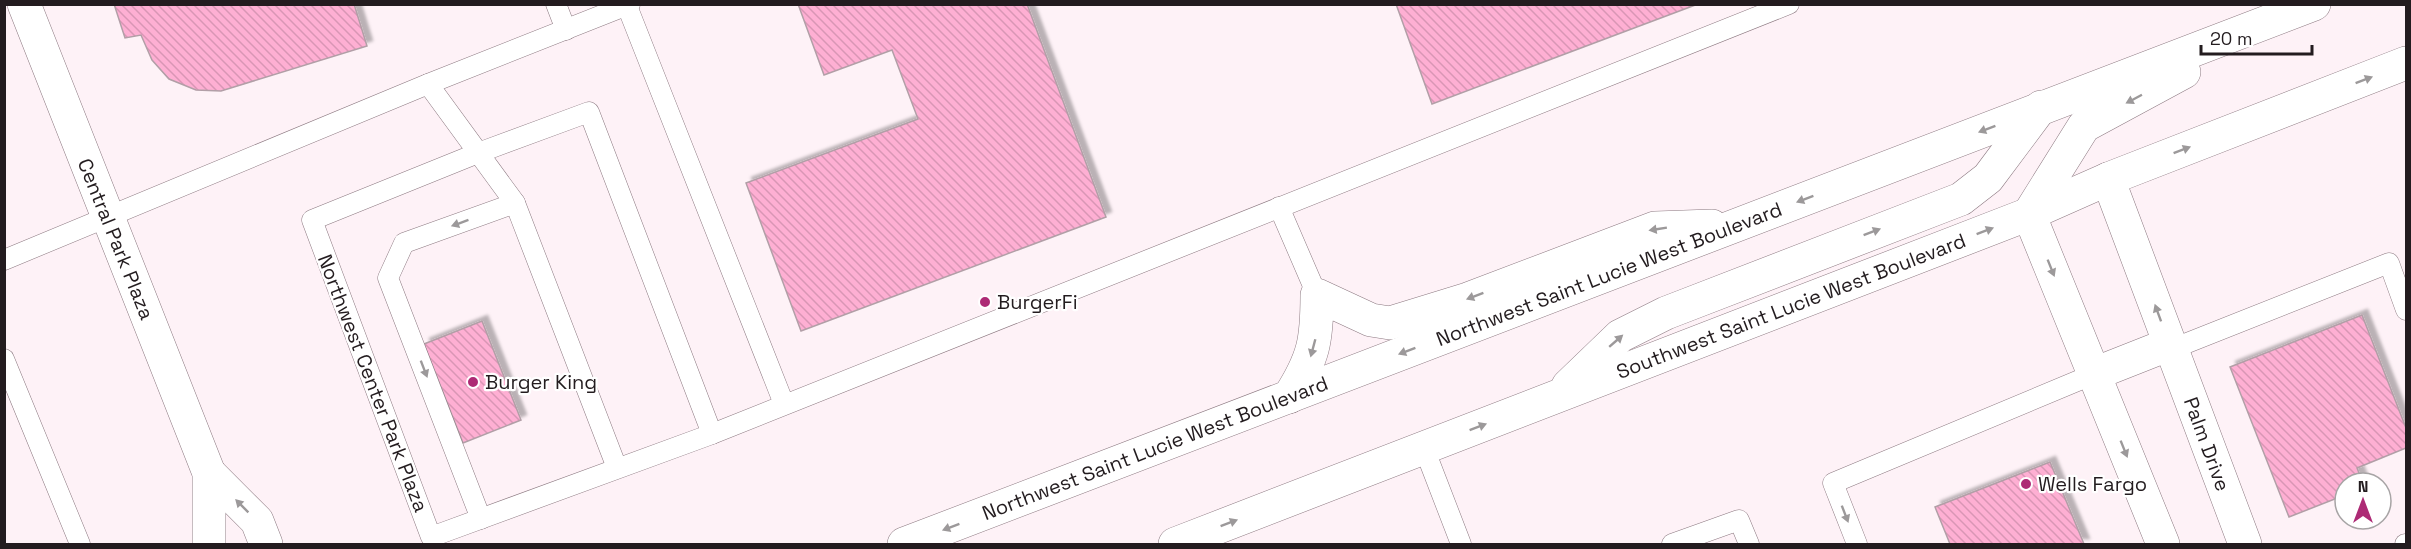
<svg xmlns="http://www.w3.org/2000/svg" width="2411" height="549" font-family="'Space Grotesk',sans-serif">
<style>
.building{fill:url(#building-back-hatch);stroke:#b29fa7;stroke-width:1.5;filter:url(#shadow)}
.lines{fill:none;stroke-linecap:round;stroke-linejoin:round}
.lane-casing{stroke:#8c7981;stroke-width:21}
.street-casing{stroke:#8c7981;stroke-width:34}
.secondary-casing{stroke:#8c7981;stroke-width:34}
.lane{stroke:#fff;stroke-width:20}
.street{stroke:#fff;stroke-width:33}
.secondary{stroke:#fff;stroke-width:33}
.oneway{fill:#9c999a}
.poi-dot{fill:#ad2a75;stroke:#fff;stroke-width:2}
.labels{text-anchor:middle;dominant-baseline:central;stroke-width:4.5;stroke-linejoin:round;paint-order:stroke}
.street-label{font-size:20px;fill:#231c1f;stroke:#fff}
.poi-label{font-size:20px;fill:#231c1f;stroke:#fff;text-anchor:start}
</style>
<defs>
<pattern id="building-back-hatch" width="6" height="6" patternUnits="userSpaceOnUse" patternTransform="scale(1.5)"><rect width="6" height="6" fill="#feafd3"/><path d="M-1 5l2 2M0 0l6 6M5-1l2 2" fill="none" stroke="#d996b5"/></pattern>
<filter id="shadow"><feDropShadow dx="5.5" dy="-5.5" stdDeviation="1.5" flood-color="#0004"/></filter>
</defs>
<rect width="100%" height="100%" fill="#fef2f7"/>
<g class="building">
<polygon points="114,4 354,4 367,46 221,91 196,90 169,79 152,60 141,35 125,38"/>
<polygon points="798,4 1027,4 1106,217 801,331 746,183 918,119 892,50 824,75"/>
<polygon points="1396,4 1698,4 1432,104"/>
<polygon points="2362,315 2406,428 2406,448 2357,468 2363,483 2345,483 2345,495 2289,517 2230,367"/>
<polygon points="482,321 521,420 463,443 424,344"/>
<polygon points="2050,462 2084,544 1950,544 1935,507"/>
</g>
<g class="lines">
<defs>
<g id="lane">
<polyline points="556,4 566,30"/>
<polyline points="627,6 784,404"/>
<polyline points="428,84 515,203 617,468"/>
<polygon points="589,112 712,434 431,537 312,220 478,153"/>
<polyline points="1279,207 1317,295"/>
<polyline points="4,260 428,84 630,4"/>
<polyline points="2172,349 2389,263 2406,310"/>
<polyline points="4,359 80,544"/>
<polyline points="712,434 1789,4"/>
<polyline points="1424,448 1461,544"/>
<polyline points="481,519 388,278 404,243 515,203"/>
<polyline points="1672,544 1739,520 1749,544"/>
<polyline points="1857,544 1833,483 2094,374"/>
<polyline points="2405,544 2406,544"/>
</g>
<g id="street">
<polyline points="24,4 209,473 209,544"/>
<polyline points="2108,179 2245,544"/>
<polyline points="2029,214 2163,544"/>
<polyline points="2094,374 2170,344"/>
<polyline points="209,473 257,521 266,544"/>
</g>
<g id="secondary">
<polyline points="2029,214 2084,126 2184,72"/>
<polyline points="1568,386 1620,336 1666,313 1961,199 1988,178 2041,107"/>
<path d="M1289,397c25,-39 28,-57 28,-102l54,25 19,3 78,-24 187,-71 57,-2"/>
<polyline points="904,544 2314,4"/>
<polyline points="1175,544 2029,214 2108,179 2406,63"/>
</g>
</defs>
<use href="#lane" class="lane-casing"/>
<use href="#street" class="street-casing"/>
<use href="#secondary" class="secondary-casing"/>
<use href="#lane" class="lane"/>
<use href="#street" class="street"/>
<use href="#secondary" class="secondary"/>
</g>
<defs><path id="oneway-solid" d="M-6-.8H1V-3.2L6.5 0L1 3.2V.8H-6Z" transform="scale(1.5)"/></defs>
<g class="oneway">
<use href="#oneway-solid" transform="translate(2364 80) rotate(-21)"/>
<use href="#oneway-solid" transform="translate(2134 99) rotate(152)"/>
<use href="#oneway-solid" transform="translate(1987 129) rotate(159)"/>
<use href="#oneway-solid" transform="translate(2182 150) rotate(-21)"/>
<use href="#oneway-solid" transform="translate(1805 199) rotate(159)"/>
<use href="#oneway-solid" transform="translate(460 223) rotate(160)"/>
<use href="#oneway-solid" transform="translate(1658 229) rotate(171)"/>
<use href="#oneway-solid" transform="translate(1985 231) rotate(-21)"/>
<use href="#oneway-solid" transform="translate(1872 232) rotate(-21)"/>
<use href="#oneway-solid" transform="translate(2051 268) rotate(68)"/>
<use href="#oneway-solid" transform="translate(1475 296) rotate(159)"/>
<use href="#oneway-solid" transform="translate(2158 313) rotate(-110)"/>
<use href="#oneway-solid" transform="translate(1616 341) rotate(-41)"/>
<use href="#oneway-solid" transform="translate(1313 348) rotate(105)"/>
<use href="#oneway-solid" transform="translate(1407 351) rotate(159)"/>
<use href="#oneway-solid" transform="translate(424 369) rotate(69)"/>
<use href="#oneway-solid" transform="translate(1478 427) rotate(-21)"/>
<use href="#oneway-solid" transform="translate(2124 449) rotate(68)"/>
<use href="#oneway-solid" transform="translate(242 506) rotate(-135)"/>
<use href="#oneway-solid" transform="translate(1845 514) rotate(69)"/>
<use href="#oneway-solid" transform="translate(1229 523) rotate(-21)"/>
<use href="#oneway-solid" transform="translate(951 527) rotate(159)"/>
</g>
<g class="poi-dot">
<circle cx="985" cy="302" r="6"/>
<circle cx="473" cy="382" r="6"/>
<circle cx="2026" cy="484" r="6"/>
</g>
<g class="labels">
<g class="street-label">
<text transform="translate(116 239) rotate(68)">Central Park Plaza</text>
<text transform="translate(1609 274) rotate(-21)">Northwest Saint Lucie West Boulevard</text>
<text transform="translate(1791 306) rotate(-21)">Southwest Saint Lucie West Boulevard</text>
<text transform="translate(373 383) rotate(69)">Northwest Center Park Plaza</text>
<text transform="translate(2207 444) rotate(70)">Palm Drive</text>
<text transform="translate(1155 448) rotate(-21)">Northwest Saint Lucie West Boulevard</text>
</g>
<g class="poi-label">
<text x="997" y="302">BurgerFi</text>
<text x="485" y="382">Burger King</text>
<text x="2038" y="484">Wells Fargo</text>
</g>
</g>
<rect width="2411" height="549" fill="none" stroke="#231c1f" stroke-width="12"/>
<g transform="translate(2363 501)"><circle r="28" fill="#ffffff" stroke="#a7a4a5" stroke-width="1.5"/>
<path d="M0-4.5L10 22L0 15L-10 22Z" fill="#ad2a75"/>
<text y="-9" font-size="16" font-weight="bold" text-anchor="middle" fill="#231c1f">N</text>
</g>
<path d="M2201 45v9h111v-9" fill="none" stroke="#231c1f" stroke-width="3"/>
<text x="2210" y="45" font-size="18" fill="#231c1f" stroke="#ffffff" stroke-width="4.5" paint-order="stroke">20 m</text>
</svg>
